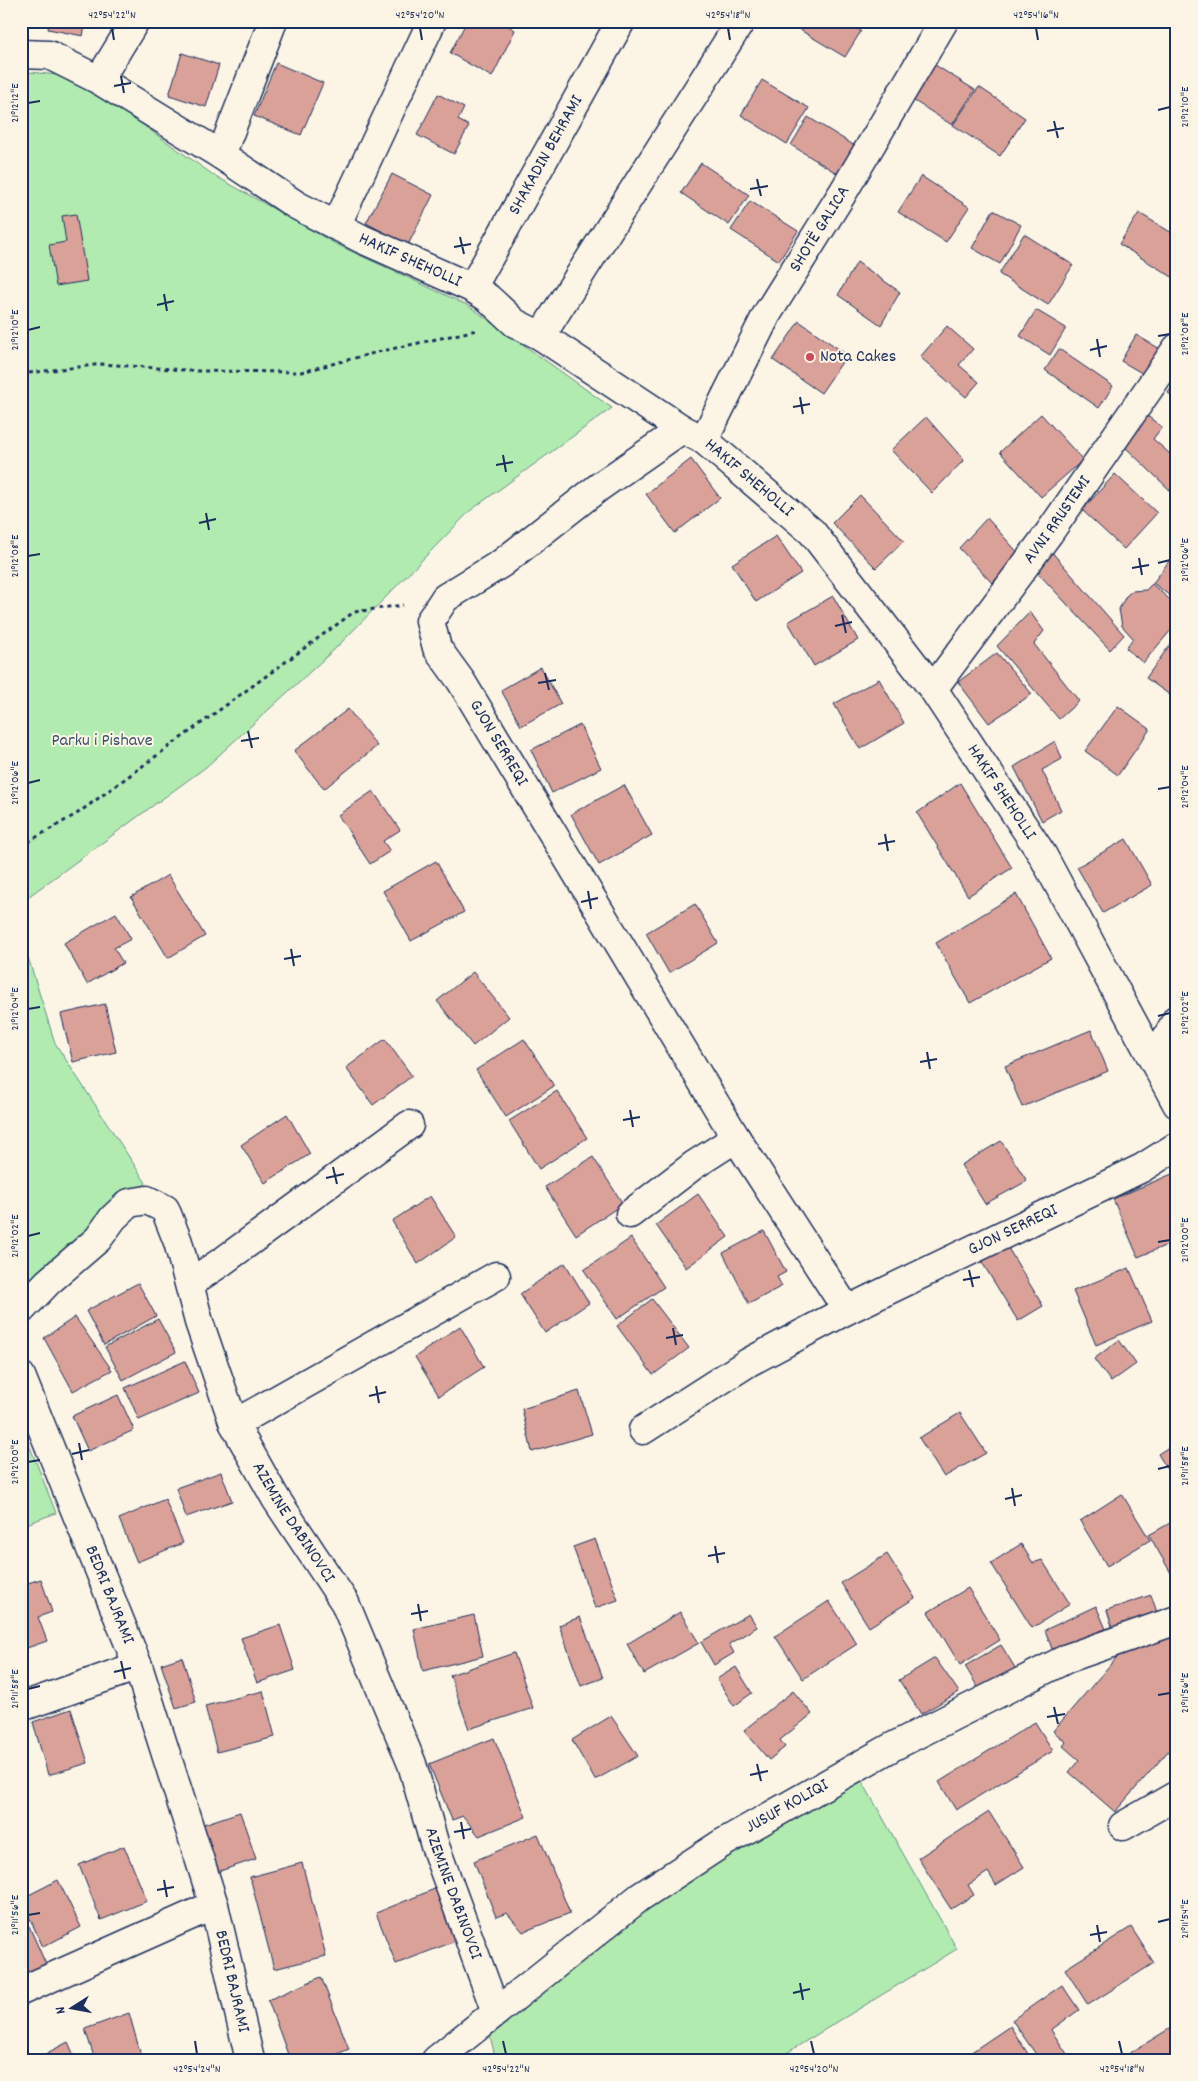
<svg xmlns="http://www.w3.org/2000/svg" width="1198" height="2081" font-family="Dekko,sans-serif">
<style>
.green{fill:#b2ebb0;stroke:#668d87}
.building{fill:#daa199;stroke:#1b2f5e}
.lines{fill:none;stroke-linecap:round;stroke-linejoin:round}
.minor-casing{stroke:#1b2f5e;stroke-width:31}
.path{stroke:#1b2f5e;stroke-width:3;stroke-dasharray:4 4;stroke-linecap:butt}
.minor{stroke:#fcf5e5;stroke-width:28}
.ticks{fill:none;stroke:#1b2f5e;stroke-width:2}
.poi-dot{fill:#d1495b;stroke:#fcf5e5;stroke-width:2}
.labels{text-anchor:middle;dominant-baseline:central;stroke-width:4;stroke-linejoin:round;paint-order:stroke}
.street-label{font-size:18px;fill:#1b2f5e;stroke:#fcf5e5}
.poi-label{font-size:18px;fill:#1b2f5e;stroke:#fcf5e5;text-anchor:start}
.park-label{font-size:18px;fill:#39556e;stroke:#fcf5e5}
.neatline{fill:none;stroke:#1b2f5e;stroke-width:2}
.ticks-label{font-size:12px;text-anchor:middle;fill:#1b2f5e}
</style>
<rect width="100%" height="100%" fill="#fcf5e5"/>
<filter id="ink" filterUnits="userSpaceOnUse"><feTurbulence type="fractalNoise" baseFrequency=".02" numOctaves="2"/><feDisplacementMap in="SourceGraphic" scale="10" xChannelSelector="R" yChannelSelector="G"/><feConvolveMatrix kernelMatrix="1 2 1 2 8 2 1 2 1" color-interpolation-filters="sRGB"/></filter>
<g filter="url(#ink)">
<g class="green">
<polygon points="21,71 66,76 108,100 212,174 336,244 469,306 612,408 471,510 336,648 206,767 21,902"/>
<polygon points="21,935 55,1043 146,1183 21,1287"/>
<polygon points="21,1424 56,1513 21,1526"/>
<polygon points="862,1781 957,1949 775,2060 496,2060 490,2036 653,1895"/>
</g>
<g class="building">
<polygon points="49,21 86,21 83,36 48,29"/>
<polygon points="467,21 500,21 515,30 492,77 450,53"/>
<polygon points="792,21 844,21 861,31 845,57 790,24"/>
<polygon points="182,53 219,65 206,107 169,95"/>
<polygon points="927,60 975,90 952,125 905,95"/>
<polygon points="276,63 323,83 301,135 254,116"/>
<polygon points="762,80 809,108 787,144 741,115"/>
<polygon points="979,87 1025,118 1000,156 953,125"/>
<polygon points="438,94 464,108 458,120 469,126 454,154 417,135"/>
<polygon points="808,117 855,146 838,174 791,145"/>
<polygon points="701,163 749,195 729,225 681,193"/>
<polygon points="392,174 433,195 408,245 366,223"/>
<polygon points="921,176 969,207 946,242 898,212"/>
<polygon points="1177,194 1177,205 1172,202"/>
<polygon points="750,201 798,231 779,261 731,230"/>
<polygon points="993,210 1021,225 1000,264 972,248"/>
<polygon points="1139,213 1177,236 1177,280 1119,244"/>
<polygon points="76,214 87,281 56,286 49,245 66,242 62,216"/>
<polygon points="1024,234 1073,265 1048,305 999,274"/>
<polygon points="857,262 900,292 881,325 838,295"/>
<polygon points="1036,310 1066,328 1050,355 1020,336"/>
<polygon points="799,321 847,355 821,393 773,360"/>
<polygon points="947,326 973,349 959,365 979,382 966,397 920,357"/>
<polygon points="1136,335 1162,350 1147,376 1121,361"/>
<polygon points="1059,349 1113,386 1099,408 1045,370"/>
<polygon points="1177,379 1177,399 1168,393"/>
<polygon points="1041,414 1083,460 1041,497 1000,452"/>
<polygon points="1146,415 1162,427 1153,439 1177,460 1177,497 1122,444"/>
<polygon points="926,417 964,460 932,493 891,450"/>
<polygon points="691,459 720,498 675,533 646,494"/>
<polygon points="1115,474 1157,513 1124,549 1082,510"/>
<polygon points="860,495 904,541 876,568 832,523"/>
<polygon points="987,518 1020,555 992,583 959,548"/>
<polygon points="776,536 801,573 756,602 732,564"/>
<polygon points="1050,550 1124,635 1110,650 1037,572"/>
<polygon points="1177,550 1177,601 1153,583"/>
<polygon points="1152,584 1177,606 1177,623 1143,663 1126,648 1133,638 1122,626 1119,609 1126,596 1132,591 1146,590"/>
<polygon points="833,596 858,640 814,666 788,622"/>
<polygon points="1030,612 1044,631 1034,644 1079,701 1059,719 997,646"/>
<polygon points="1177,635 1177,700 1146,678"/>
<polygon points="997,653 1032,694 989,723 958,682"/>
<polygon points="541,667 561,704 521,726 501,690"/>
<polygon points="879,679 904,723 860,749 834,704"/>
<polygon points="1118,706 1150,729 1118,775 1085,751"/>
<polygon points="348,709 377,746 324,789 294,751"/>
<polygon points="580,725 601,768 552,793 531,750"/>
<polygon points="1055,741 1062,759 1042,770 1061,810 1042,821 1014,767"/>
<polygon points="960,783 1012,868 968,896 917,813"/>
<polygon points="624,785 652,835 599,865 571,814"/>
<polygon points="373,791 400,830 383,841 390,851 370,864 338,815"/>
<polygon points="1126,839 1152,885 1103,913 1077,867"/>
<polygon points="436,861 464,912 411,941 383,891"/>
<polygon points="168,875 205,936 168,958 131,897"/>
<polygon points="1016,894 1051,958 970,1003 936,943"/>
<polygon points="695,904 718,943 669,973 646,933"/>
<polygon points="116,913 131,939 114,948 123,963 87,984 64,943"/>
<polygon points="473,972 509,1017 473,1046 437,1001"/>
<polygon points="105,1004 116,1052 73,1062 61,1014"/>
<polygon points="1091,1030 1108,1071 1022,1107 1005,1066"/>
<polygon points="385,1039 412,1076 373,1105 346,1068"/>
<polygon points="524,1039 554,1086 506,1117 476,1070"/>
<polygon points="557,1091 587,1138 539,1169 509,1121"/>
<polygon points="287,1114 310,1154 265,1183 241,1145"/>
<polygon points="1001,1141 1027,1181 985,1204 961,1165"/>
<polygon points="593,1157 623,1204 576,1235 545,1187"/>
<polygon points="1172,1174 1177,1186 1177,1241 1138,1257 1113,1199"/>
<polygon points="698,1194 728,1237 686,1268 656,1225"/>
<polygon points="430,1196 456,1237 418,1264 392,1221"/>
<polygon points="764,1231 786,1272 777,1277 782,1286 749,1304 723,1253"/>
<polygon points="631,1238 664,1287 617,1319 584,1270"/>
<polygon points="1005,1243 1043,1306 1018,1321 980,1259"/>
<polygon points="565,1263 589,1303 545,1333 520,1294"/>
<polygon points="1129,1268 1152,1321 1096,1345 1073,1291"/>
<polygon points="138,1283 156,1316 104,1345 86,1311"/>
<polygon points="652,1299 689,1348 653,1375 617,1326"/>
<polygon points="75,1317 112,1370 73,1391 44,1338"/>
<polygon points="158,1319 176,1352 123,1380 105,1347"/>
<polygon points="460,1326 484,1367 439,1396 415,1357"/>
<polygon points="1119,1340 1136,1364 1111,1382 1094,1359"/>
<polygon points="185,1361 199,1393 139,1420 125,1388"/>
<polygon points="579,1391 592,1434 532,1452 522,1409"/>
<polygon points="118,1395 134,1430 88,1451 72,1416"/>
<polygon points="960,1413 986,1453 944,1477 919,1438"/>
<polygon points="1177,1442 1177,1485 1158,1454"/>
<polygon points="221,1472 232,1501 186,1517 176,1488"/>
<polygon points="1122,1494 1150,1540 1107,1566 1080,1521"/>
<polygon points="165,1499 183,1543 137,1562 119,1519"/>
<polygon points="1177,1519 1177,1579 1175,1580 1149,1535"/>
<polygon points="595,1539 618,1600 595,1608 573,1547"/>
<polygon points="1021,1544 1033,1563 1042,1560 1070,1604 1032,1628 991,1563"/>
<polygon points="887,1554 915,1598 869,1627 841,1583"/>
<polygon points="41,1579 52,1612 38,1617 47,1641 21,1650 21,1585"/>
<polygon points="968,1588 1000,1640 960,1665 928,1612"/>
<polygon points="1151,1595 1160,1621 1115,1636 1107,1610"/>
<polygon points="829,1601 857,1644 803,1679 775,1636"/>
<polygon points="1096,1606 1106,1629 1054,1654 1045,1630"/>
<polygon points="680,1612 699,1643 644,1674 627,1644"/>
<polygon points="749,1614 757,1627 729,1644 734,1653 714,1665 701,1642"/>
<polygon points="474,1615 483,1656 423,1671 414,1629"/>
<polygon points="580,1617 603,1678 581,1686 559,1625"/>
<polygon points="280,1625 295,1670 257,1683 241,1638"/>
<polygon points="1177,1631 1177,1741 1115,1812 1069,1772 1079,1760 1063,1746 1066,1742 1053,1731 1116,1658 1138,1642"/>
<polygon points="1001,1645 1017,1671 980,1691 965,1666"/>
<polygon points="514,1653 533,1708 469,1729 450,1675"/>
<polygon points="182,1657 196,1702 176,1708 161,1664"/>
<polygon points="935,1658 959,1692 921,1714 899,1680"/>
<polygon points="736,1667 752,1693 734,1706 717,1679"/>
<polygon points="263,1691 275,1737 217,1752 205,1706"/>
<polygon points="793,1691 812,1714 780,1740 785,1747 769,1760 744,1730"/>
<polygon points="71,1709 88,1763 48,1775 33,1722"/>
<polygon points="611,1716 638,1756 595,1780 572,1740"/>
<polygon points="1035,1722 1053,1751 956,1810 939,1782"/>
<polygon points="494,1738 526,1817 479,1836 463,1816 452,1820 429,1764"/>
<polygon points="240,1812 256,1859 217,1872 201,1825"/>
<polygon points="989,1812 1024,1867 996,1885 988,1872 968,1885 974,1895 951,1909 918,1858"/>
<polygon points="538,1834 570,1913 523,1932 507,1913 496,1917 474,1861"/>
<polygon points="124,1846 147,1901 101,1920 79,1865"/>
<polygon points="302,1863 326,1956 274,1969 250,1877"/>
<polygon points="58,1880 81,1927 43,1947 21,1899"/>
<polygon points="437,1888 458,1940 396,1964 376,1913"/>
<polygon points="29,1926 48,1969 30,1977 21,1958 21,1930"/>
<polygon points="1131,1927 1154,1963 1088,2005 1065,1969"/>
<polygon points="321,1977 349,2049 323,2060 290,2060 268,2000"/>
<polygon points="1062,1985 1079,2010 1051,2030 1071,2060 1040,2060 1012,2020"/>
<polygon points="129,2013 142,2059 95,2060 85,2029"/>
<polygon points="1010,2026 1032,2060 970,2060 967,2055"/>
<polygon points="1169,2029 1177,2042 1177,2060 1123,2060 1122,2058"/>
<polygon points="68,2042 76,2060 34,2060"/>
</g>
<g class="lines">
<defs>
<g id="minor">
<path id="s1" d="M21,54l28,1 50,25 122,75 75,50 66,34 110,49 16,10 27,25 26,13 141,93 22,11 108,92 121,157 109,165 135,250"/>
<polyline points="99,80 135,21"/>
<polyline points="221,155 273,21"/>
<polyline points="336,226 432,21"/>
<path id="s2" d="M472,288l149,-267"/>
<polyline points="541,336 741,21"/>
<path id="s3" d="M682,429l-83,58 -97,76 -57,35 -15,23 7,27 24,33 275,457 111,172"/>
<path id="s4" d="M704,440l63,-126 75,-120 102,-173"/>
<path id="s5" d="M933,689l116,-156 128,-185"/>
<polyline points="1154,1061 1177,1019"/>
<polyline points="630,1214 694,1165 736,1138"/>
<polyline points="190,1283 223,1261 409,1125"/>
<path id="s6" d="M21,1310l27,-28 50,-43 15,-21 16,-15 18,-3 18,9 13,33 21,80 35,102 42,75 69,104 67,161 23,82 61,166"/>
<path id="s7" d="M21,1376l117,290 76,239 36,155"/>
<polyline points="234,1424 496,1276"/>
<path id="s8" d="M643,1430l106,-68 98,-52 295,-142 35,-22"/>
<polyline points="21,1707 138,1666"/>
<polyline points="1123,1826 1177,1795"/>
<polyline points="21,1991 214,1905"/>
<path id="s9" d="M436,2060l204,-163 81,-53 171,-97 176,-89 109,-38"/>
</g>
</defs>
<use href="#minor" class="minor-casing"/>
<g class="path">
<polyline points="21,374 102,364 198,371 301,372 378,352 477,330"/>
<polyline points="21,846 78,813 354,612 403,605"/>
</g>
<use href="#minor" class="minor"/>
</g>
</g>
<path class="ticks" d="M112,28l2,12M420,28l2,12M728,28l2,12M1036,28l2,12M121,76l3,17M114,86l17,-3M28,103l12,-2M1158,110l12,-3M1054,121l4,17M1047,131l17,-3M757,179l4,17M750,189l18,-3M460,237l4,17M454,247l17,-3M164,294l3,17M157,305l17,-4M28,330l12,-3M1158,336l12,-2M1097,339l3,18M1090,350l17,-4M800,397l3,17M793,407l17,-3M503,455l3,17M496,465l17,-3M206,513l3,17M199,523l17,-4M28,556l12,-2M1139,558l3,17M1158,563l12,-3M1132,568l17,-3M842,615l4,18M835,626l17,-4M545,673l4,17M538,683l18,-3M248,731l4,17M241,741l18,-3M28,783l12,-3M1158,789l12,-2M885,834l3,17M878,844l17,-3M588,891l3,18M581,902l17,-4M291,949l3,17M284,959l17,-3M28,1009l12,-2M1158,1016l12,-3M927,1052l3,17M920,1062l17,-3M630,1110l3,17M623,1120l17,-3M333,1167l4,17M326,1178l18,-4M28,1236l12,-3M1158,1242l12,-2M969,1270l4,17M963,1280l17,-3M673,1328l3,17M666,1338l17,-3M376,1386l3,17M369,1396l17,-4M79,1443l3,17M72,1454l17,-4M28,1462l12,-2M1158,1469l12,-3M1012,1488l3,18M1005,1499l17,-4M715,1546l3,17M708,1556l17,-3M418,1604l3,17M411,1614l17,-3M121,1661l4,18M114,1672l17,-4M28,1689l12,-3M1158,1695l12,-2M1054,1707l4,17M1047,1717l18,-3M757,1764l4,17M750,1775l18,-4M461,1822l3,17M454,1832l17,-3M164,1880l3,17M157,1890l17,-3M28,1915l12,-2M1158,1922l12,-3M1097,1925l3,17M1090,1935l17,-3M800,1983l3,17M793,1993l17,-4M195,2041l2,13M503,2041l3,13M811,2041l3,13M1119,2041l3,13"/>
<circle class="poi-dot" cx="810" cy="357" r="5"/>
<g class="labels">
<g class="street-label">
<text stroke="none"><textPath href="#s2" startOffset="152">SHAKADIN BEHRAMI</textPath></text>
<text stroke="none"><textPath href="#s4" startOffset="241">SHOTË GALICA</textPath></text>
<text stroke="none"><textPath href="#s1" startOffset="444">HAKIF SHEHOLLI</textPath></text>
<text stroke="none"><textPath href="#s1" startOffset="849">HAKIF SHEHOLLI</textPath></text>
<text stroke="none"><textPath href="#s5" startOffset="210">AVNI RRUSTEMI</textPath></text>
<text stroke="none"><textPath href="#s3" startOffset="460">GJON SERREQI</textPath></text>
<text stroke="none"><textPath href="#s1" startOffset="1254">HAKIF SHEHOLLI</textPath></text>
<text stroke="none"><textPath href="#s8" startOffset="421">GJON SERREQI</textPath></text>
<text stroke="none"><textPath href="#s6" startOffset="532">AZEMINE DABINOVCI</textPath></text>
<text stroke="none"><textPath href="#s7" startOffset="236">BEDRI BAJRAMI</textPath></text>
<text stroke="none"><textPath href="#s9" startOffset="434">JUSUF KOLIQI</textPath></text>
<text stroke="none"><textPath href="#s6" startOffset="938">AZEMINE DABINOVCI</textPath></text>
<text stroke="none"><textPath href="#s7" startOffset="642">BEDRI BAJRAMI</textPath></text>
</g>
<g class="poi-label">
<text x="820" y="357">Nota Cakes</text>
</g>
<g class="park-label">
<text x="102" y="741">Parku i Pishave</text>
</g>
</g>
<rect width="1198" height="2081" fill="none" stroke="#fcf5e5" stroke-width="55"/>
<g transform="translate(72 2008) rotate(259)" stroke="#fcf5e5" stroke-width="4" paint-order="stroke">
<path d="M0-4L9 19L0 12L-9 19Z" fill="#1b2f5e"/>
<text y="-8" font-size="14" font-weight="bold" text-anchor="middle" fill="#1b2f5e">N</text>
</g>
<rect x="28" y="28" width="1142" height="2026" class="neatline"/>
<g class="ticks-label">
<text x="112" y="18">42°54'22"N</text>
<text x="420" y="18">42°54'20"N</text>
<text x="728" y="18">42°54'18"N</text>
<text x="1036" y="18">42°54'16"N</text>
<text transform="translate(14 103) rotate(-90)" y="4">21°12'12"E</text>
<text transform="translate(1184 107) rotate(-90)" y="4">21°12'10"E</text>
<text transform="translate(14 330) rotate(-90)" y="4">21°12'10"E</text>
<text transform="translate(1184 334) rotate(-90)" y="4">21°12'08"E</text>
<text transform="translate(14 556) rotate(-90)" y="4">21°12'08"E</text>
<text transform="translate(1184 560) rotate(-90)" y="4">21°12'06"E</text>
<text transform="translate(14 783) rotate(-90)" y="4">21°12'06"E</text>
<text transform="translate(1184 787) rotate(-90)" y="4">21°12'04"E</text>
<text transform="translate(14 1009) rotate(-90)" y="4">21°12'04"E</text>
<text transform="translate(1184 1013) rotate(-90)" y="4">21°12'02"E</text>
<text transform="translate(14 1236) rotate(-90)" y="4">21°12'02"E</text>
<text transform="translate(1184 1240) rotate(-90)" y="4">21°12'00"E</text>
<text transform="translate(14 1462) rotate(-90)" y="4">21°12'00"E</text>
<text transform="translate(1184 1466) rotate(-90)" y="4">21°11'58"E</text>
<text transform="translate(14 1689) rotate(-90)" y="4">21°11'58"E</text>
<text transform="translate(1184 1693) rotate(-90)" y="4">21°11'56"E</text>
<text transform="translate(14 1915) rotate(-90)" y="4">21°11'56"E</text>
<text transform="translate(1184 1919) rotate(-90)" y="4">21°11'54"E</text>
<text x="197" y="2072">42°54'24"N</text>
<text x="506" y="2072">42°54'22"N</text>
<text x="814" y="2072">42°54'20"N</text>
<text x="1122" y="2072">42°54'18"N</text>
</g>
</svg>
